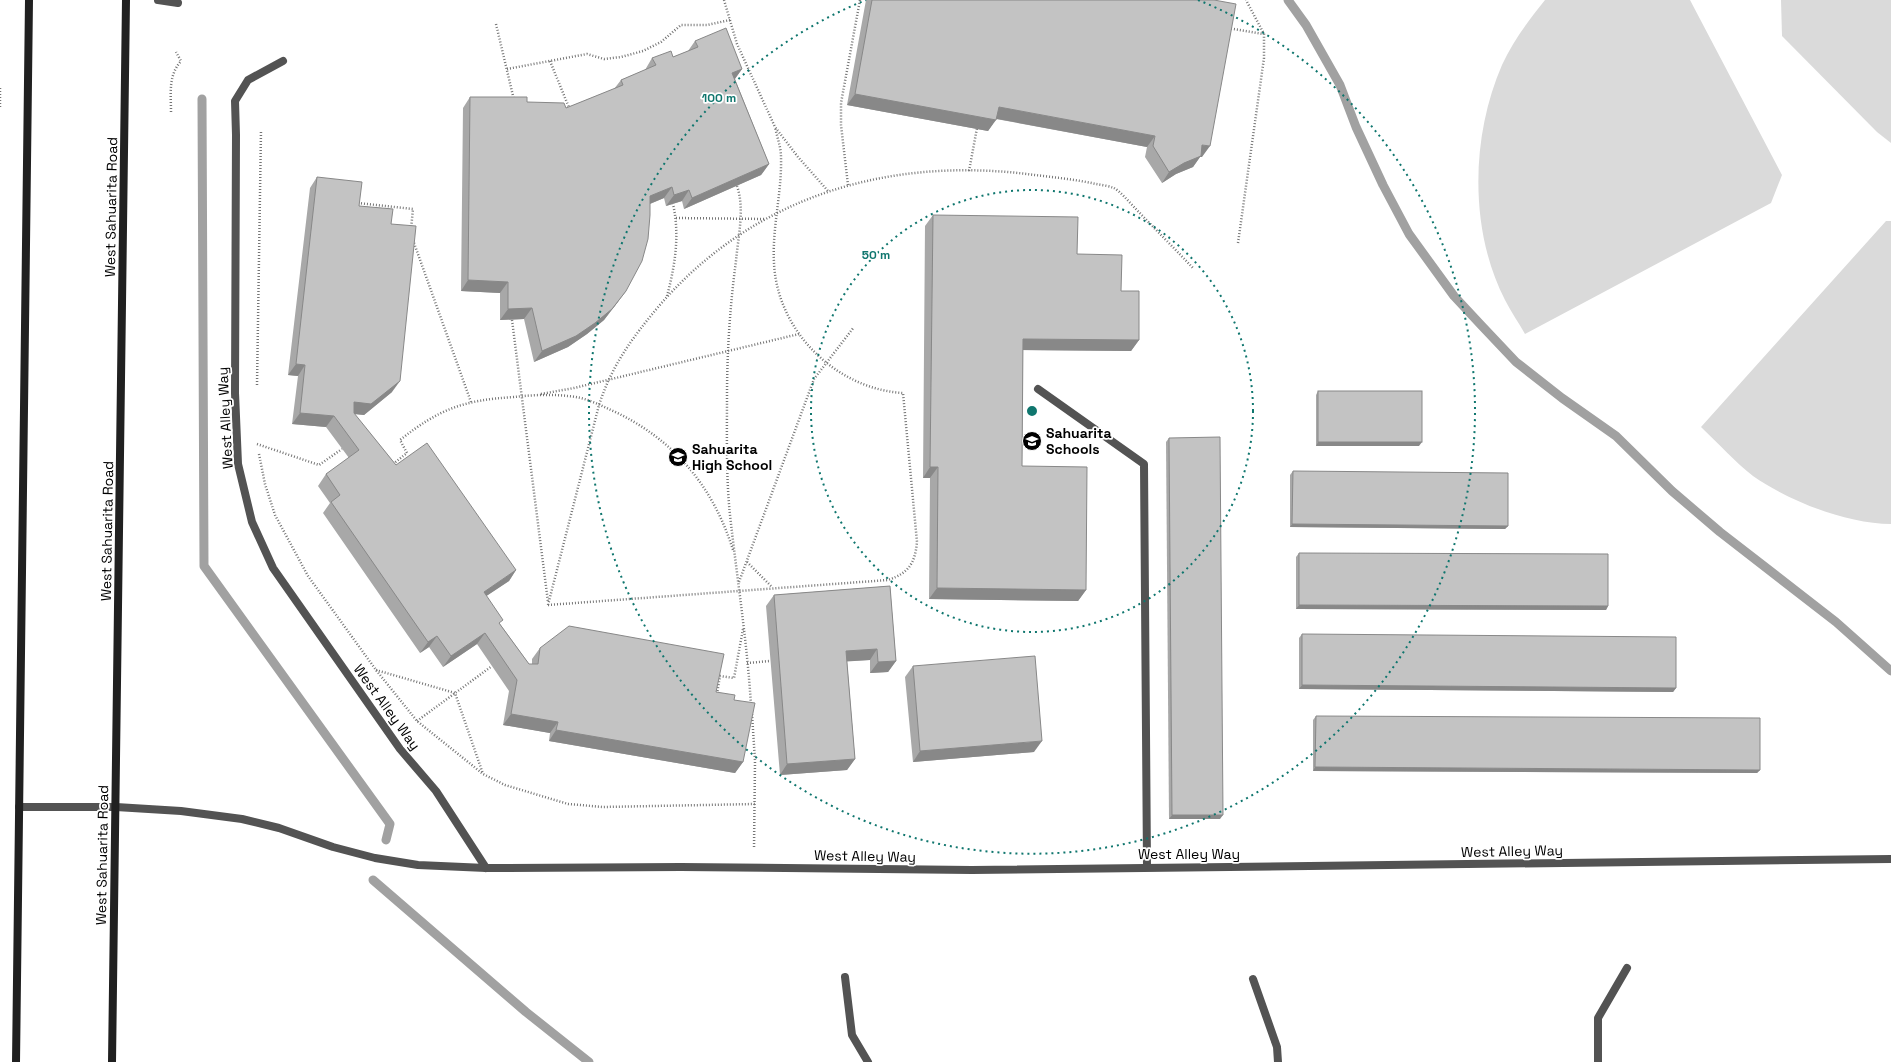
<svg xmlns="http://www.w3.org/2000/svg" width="1891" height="1062" font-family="'Space Grotesk',sans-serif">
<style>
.pitch{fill:#dadada}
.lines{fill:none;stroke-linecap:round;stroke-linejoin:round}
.stream{stroke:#a1a1a1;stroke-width:9}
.path{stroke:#757575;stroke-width:2.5;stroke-dasharray:1 2;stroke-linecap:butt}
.service{stroke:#535353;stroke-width:8}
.minor{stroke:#535353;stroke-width:8}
.secondary{stroke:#202020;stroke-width:8}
.wall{fill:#a8a8a8}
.shaded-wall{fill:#888}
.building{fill:#c3c3c3;stroke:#888}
.ring{fill:none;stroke:#0f766e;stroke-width:2;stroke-dasharray:2 4}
.labels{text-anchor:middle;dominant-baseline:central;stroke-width:3.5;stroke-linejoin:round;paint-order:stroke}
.street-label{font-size:14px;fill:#000;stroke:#fff}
.poi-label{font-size:14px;font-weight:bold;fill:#000;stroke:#fff;text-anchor:start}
.centre{fill:#0f766e;stroke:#fff;stroke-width:2}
.ring-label{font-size:12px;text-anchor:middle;font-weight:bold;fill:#0f766e;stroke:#fff;stroke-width:3.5;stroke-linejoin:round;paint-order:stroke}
</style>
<rect width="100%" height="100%" fill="#fff"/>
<g class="pitch">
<path d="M1545,0h145l92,175 -11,28 -246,131c-6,-11 -14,-22 -20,-34 -36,-70 -34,-164 -3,-235 11,-24 27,-45 43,-65z"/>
<polygon points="1781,0 1891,0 1891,143 1877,132 1782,36"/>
<path d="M1886,221h5v303c-44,0 -102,-23 -138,-48 -18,-14 -35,-33 -52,-49z"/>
</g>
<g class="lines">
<g class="stream">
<polyline points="1288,0 1306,25 1340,85 1356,127 1383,185 1409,234 1454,296 1481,325 1516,362 1562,398 1616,436 1672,491 1720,532 1836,622 1891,671"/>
<polyline points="202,99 204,566 390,824 386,840"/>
<polyline points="373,880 526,1012 589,1062"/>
</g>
<g class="path">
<polyline points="724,0 737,44 775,127 798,157 828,191"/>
<polyline points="496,24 514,100"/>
<polyline points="1228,28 1263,34"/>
<polyline points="550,61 570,110"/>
<polyline points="507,69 587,54 604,59 621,57 643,51 661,42 681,25 707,25 730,20"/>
<polyline points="0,88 0,109"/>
<path d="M171,112c0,-19 -3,-36 10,-51l-5,-9"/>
<polyline points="969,171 977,128"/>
<polyline points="848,185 841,125 841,103 860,0"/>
<path d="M737,186c8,23 1,51 -1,75 -6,44 -9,91 -9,136 0,38 -1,80 3,118 7,63 17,126 21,190"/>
<polyline points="358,203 413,209 411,229"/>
<polyline points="676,218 766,219"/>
<polyline points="414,243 471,402"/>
<polyline points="1238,243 1264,58 1264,34 1246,0"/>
<path d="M667,296c8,-30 13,-61 6,-92"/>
<polyline points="512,320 548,602"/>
<polyline points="257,385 261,130"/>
<polyline points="541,394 574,388 799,334"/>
<polyline points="257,444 319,465 342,449"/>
<polyline points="259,454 265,484 275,515 308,576 376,670 417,721 483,774 505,785 568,804 603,807 755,804"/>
<path d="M393,464l14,-11 -7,-13c39,-31 64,-40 114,-43 17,-2 37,-3 54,-1 16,1 30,8 43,14 62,28 102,76 122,140"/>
<polyline points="747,562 772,587"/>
<polyline points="739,582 814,379 854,327"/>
<path d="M548,605l51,-200c13,-40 33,-67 60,-99 94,-109 227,-149 368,-132 23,3 47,5 69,10 6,1 13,2 18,4 7,4 15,14 21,20 19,20 39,40 58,60"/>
<path d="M548,605l340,-25c21,-7 27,-17 29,-38l-14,-149c-67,-4 -126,-62 -129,-130 -2,-36 8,-70 7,-106 0,-10 -4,-20 -6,-30"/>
<polyline points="747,663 770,661"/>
<polyline points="376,670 455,693 483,774"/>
<polyline points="717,694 720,676 734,678 743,629"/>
<polyline points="752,714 755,761 754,849"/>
<polyline points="417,721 492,666"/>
</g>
<g class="service">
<polyline points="158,0 178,3"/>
<polyline points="283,61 248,80 235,101 236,135 235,393 238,464 252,522 273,568 400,749 436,791 486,868"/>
<polyline points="1038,389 1144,464 1147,867"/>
<polyline points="19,807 116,807 181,811 242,819 279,828 333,847 375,858 418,865 486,868 681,867 972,870 1891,859"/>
</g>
<g class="minor">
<polyline points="845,977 852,1035 868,1062"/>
<polyline points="1253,979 1277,1047 1278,1062"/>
<polyline points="1598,1062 1598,1018 1627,968"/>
</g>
<g class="secondary">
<polyline points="16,1062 29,0"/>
<polyline points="112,1062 126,0"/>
</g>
</g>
<g class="wall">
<polygon points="866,0 1214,0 1202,157 1200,157 1193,167 1176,174 1162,183 1145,157 1147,147 996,119 988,131 847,105"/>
<polygon points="695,41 742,69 735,79 769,164 761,175 684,209 682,201 666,206 664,198 650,204 618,302 604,320 587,334 568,347 534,362 524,319 500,320 500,293 461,291 463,108 470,97 527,102 566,108 614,89 621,80 645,70 652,58 673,57 688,51"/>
<polygon points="317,177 359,206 391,224 392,392 364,415 354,414 396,465 516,570 509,581 486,596 500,624 529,664 532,664 532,659 540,648 716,692 734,700 743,762 735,773 549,741 550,733 503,725 509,691 477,644 443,667 429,647 420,653 323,513 330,503 318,486 326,474 349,458 326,427 292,424 298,376 288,375 310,188"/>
<polygon points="933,215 1077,254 1121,291 1139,340 1131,351 1023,350 1022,466 1086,590 1078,601 929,599 930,478 923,478 925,226"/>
<polygon points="1318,391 1419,446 1316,446 1316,395"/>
<polygon points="1169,438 1220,819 1169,819 1166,442"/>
<polygon points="1293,471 1508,526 1505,529 1290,527 1290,475"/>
<polygon points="1299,553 1608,606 1606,610 1296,609 1296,557"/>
<polygon points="890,586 896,661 888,672 870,673 870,660 847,661 855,759 847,770 780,775 766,606 774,595"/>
<polygon points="1302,634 1676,688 1673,692 1299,689 1299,638"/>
<polygon points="913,666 1034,752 913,762 905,677"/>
<polygon points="1316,716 1760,770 1757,773 1313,771 1313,720"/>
</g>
<g class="shaded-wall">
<polygon points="742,69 734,80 732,73"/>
<polygon points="855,94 996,120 988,131 847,105"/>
<polygon points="999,107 1155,136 1147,147 992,118"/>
<polygon points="1202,145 1210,146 1202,157 1200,157 1193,167 1176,174 1162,183 1169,172"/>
<polygon points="769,164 761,175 684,209 692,198"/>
<polygon points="672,187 664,198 642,207 650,196"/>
<polygon points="689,190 682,201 666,206 674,195"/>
<polygon points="468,280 508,282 500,293 461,291"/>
<polygon points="626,291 604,320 587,334 568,347 534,362 542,351"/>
<polygon points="532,308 524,319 500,320 508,309"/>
<polygon points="1023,339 1139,340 1131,351 1015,350"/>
<polygon points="296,364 305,365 298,376 288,375"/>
<polygon points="400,381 392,392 364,415 346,413 354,402"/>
<polygon points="300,413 334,416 326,427 292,424"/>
<polygon points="1318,442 1422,442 1419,446 1316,446"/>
<polygon points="930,467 938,467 930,478 923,478"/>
<polygon points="1292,524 1508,526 1505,529 1290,527"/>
<polygon points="516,570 509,581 476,603 484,592"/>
<polygon points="937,588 1086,590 1078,601 929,599"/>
<polygon points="1299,605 1608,606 1606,610 1296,609"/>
<polygon points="485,633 477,644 443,667 451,656"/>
<polygon points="437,636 429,647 420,653 428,642"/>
<polygon points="877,649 870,660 839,662 846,651"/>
<polygon points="896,661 888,672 870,673 878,662"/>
<polygon points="1302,685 1676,688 1673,692 1299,689"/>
<polygon points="511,714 558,722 550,733 503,725"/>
<polygon points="556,730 743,762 735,773 549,741"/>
<polygon points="1042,741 1034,752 913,762 920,751"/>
<polygon points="855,759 847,770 780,775 787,764"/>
<polygon points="1315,767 1760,770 1757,773 1313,771"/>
<polygon points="1172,815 1223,815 1220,819 1169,819"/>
</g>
<g class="building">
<polygon points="872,0 1214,0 1236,4 1210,146 1202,145 1201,156 1184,163 1169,172 1153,146 1155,136 999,107 996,120 855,94"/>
<polygon points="726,28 742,69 732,73 769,164 692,198 689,190 674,195 672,187 650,196 650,215 648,239 642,261 626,291 612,309 595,323 576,336 542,351 532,308 508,309 508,282 468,280 470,97 527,97 527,102 564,103 566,108 623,85 621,80 656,65 652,58 671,51 673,57 698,47 695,41"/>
<polygon points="317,177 362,182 359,206 393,209 391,224 416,226 400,381 371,404 354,402 354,413 396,465 427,443 516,570 484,592 503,620 499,623 529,664 538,664 540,648 569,626 724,654 716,692 735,695 734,700 755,703 743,762 556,730 558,722 511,714 517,680 485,633 451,656 437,636 428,642 331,502 340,495 326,474 359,450 334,416 300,413 305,365 296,364"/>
<polygon points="933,215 1078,217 1077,254 1122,255 1121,291 1139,291 1139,340 1023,339 1022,466 1087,467 1086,590 937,588 938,467 930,467"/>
<rect x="1318" y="391" width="104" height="51"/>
<polygon points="1220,437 1223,815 1172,815 1169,438"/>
<polygon points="1293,471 1508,473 1508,526 1292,524"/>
<polygon points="1299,553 1608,554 1608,606 1299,605"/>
<polygon points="890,586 896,661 878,662 877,649 846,651 855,759 787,764 774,595"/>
<polygon points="1302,634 1676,637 1676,688 1302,685"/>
<polygon points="1035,656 1042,741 920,751 913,666"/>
<polygon points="1316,716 1760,718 1760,770 1315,767"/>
</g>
<g class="ring">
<circle cx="1032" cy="411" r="221"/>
<path d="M1198 0A443 443 0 1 1 866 0"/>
</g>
<defs>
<symbol id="school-disc" viewBox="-11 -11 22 22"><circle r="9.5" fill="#000" stroke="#fff"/><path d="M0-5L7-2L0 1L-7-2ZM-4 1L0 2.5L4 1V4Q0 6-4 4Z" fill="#fff"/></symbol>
</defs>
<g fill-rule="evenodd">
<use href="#school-disc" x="1021" y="430" width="22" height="22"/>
<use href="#school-disc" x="667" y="446" width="22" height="22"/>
</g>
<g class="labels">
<g class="street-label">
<text transform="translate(111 207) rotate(-89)">West Sahuarita Road</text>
<text transform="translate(225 418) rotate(-93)">West Alley Way</text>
<text transform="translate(107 531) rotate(-89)">West Sahuarita Road</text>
<text transform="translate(387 707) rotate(54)">West Alley Way</text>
<text transform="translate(1512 851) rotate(-1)">West Alley Way</text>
<text x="1189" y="854">West Alley Way</text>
<text transform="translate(102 855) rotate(-89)">West Sahuarita Road</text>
<text transform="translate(865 856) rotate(1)">West Alley Way</text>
</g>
<g class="poi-label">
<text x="1046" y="433">Sahuarita<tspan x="1046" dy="16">Schools</tspan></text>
<text x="692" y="449">Sahuarita<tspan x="692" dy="16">High School</tspan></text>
</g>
</g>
<circle cx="1032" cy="411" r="6" class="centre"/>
<g class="ring-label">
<text x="719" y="102">100 m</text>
<text x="876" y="259">50 m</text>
</g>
</svg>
